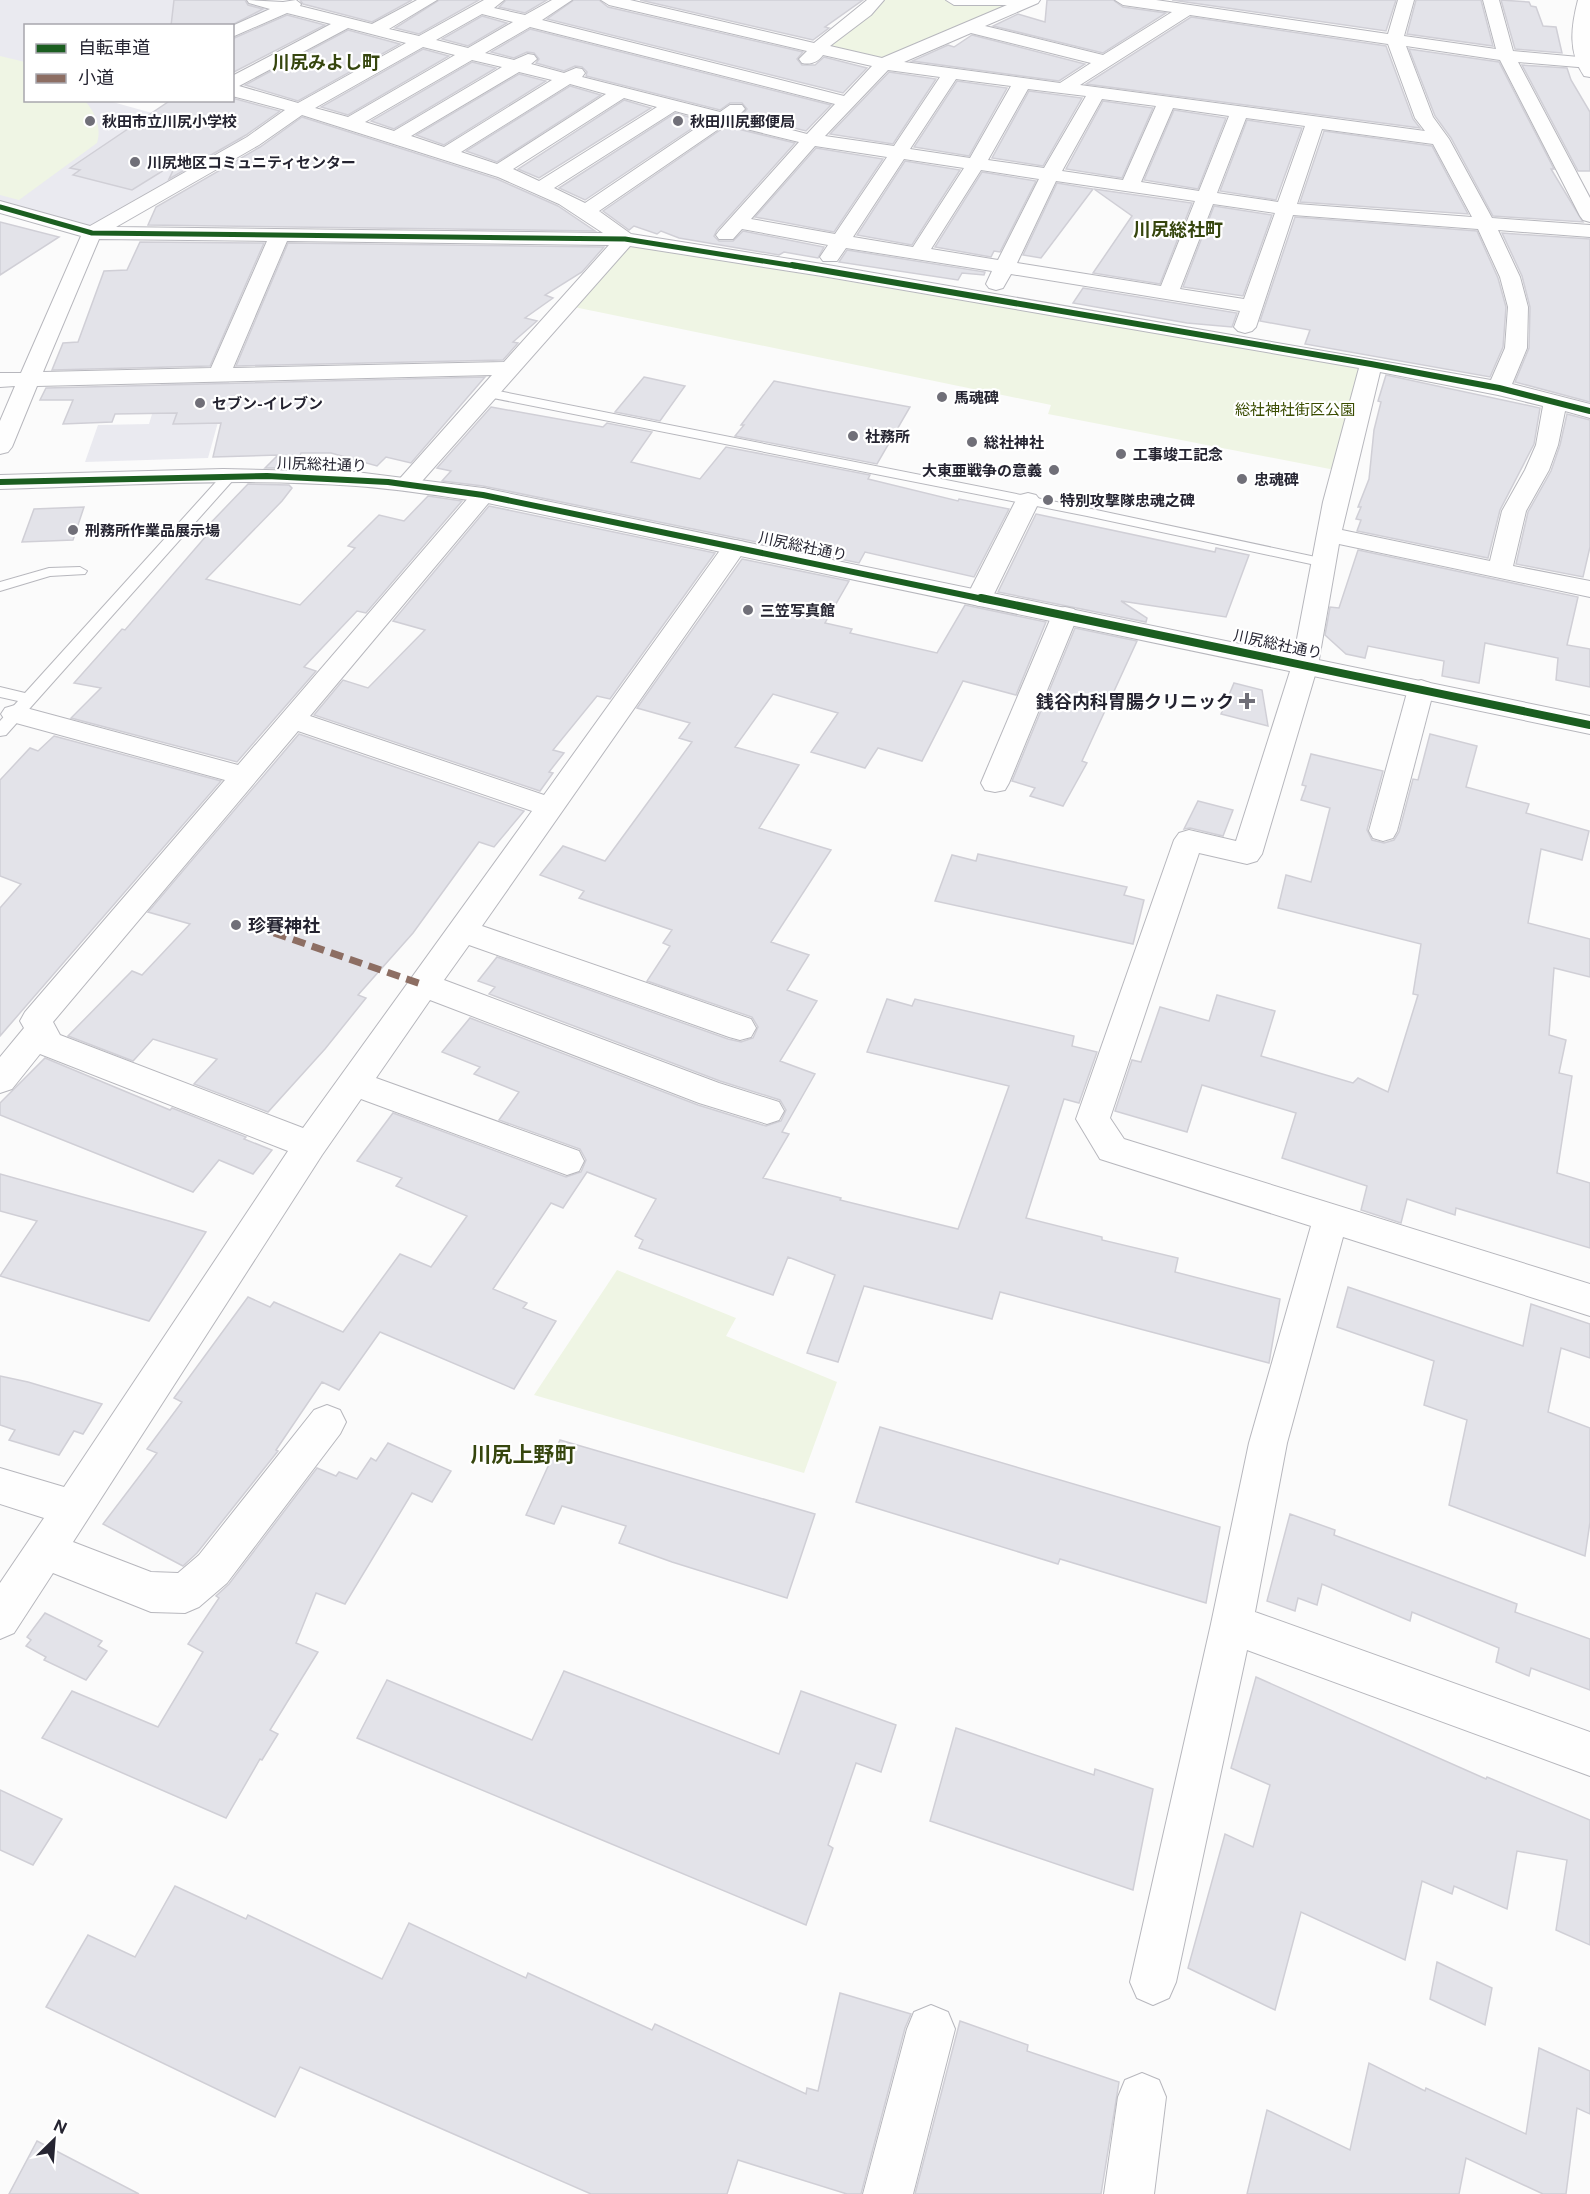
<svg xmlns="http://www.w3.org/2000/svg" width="1590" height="2194" font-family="'Public Sans','Noto Sans JP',sans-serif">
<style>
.built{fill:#eaeaf0}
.green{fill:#eff5e4}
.building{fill:#e3e3e9;stroke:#d0cfd6;stroke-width:1.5}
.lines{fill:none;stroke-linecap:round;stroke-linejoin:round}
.lane-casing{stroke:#b7b7bd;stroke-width:2}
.street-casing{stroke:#b7b7bd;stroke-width:2}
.secondary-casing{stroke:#b7b7bd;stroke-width:2}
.lane{fill:#fefefe;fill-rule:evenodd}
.street{fill:#fefefe;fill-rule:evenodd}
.secondary{fill:#fefefe;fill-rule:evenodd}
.quiet{stroke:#8d6e63;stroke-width:7;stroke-dasharray:13 7;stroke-linecap:butt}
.cycleway-far2-casing{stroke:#fff;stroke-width:8}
.cycleway-far1-casing{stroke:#fff;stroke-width:8}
.cycleway-casing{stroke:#fff;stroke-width:10}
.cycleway-far2{stroke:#1b5e20;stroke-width:5}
.cycleway-far1{stroke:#1b5e20;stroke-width:6}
.cycleway{stroke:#1b5e20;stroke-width:8}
.poi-dot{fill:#706f78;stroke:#fff;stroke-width:2}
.labels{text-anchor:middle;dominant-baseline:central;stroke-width:4.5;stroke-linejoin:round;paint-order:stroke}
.far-poi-label{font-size:15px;font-weight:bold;fill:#252431;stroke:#fff;text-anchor:start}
.far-park-label{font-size:15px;fill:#3a4c00;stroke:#fff}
.far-street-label{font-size:15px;fill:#252431;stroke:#fff}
.far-quarter-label{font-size:18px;font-weight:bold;fill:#36460e;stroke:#fff}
.poi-label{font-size:18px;font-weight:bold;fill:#252431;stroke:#fff;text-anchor:end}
.quarter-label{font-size:21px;font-weight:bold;fill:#36460e;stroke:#fff}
</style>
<rect width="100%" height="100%" fill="#fbfbfb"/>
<g class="built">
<polygon points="0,0 255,0 280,6 233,32 232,26 26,26 26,100 109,101 253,141 92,233 0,207"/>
<polygon points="230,379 208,458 85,462 98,425 149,424 162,381"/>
</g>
<g class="green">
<polygon points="876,0 1019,0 884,64 816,49"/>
<path d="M0,56l25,6 1,38 59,1c10,11 17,27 12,42l-78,57 -19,-5z"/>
<polygon points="636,246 1237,346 1360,369 1335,470 1048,414 1051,405 574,307 625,249"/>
<polygon points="617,1270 736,1318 726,1336 837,1382 804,1473 534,1395"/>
</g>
<g class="building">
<polygon points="174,0 245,0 248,5 263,9 230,26 171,26"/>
<polygon points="300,0 412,0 372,22 303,4"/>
<polygon points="439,0 479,0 419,34 395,28"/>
<polygon points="506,0 547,0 525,13 499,7"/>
<polygon points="574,0 599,0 608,7 803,52 797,59 802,65 815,65 824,57 867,68 843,93 547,19"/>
<polygon points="640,0 863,0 825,27 829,28 813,40"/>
<polygon points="1047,0 1113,0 1123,7 1166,13 1103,53 993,26 1018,14 1045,22"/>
<polygon points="1172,0 1396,0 1386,31"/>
<polygon points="1416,0 1481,0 1493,46 1407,34"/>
<polygon points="1501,0 1529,2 1531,6 1536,7 1543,26 1556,27 1562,53 1515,49"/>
<polygon points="287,15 325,25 232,73 232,39"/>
<polygon points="482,16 507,23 468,46 442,39"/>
<polygon points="1191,17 1386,46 1413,119 1420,128 1086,84"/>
<polygon points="530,29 831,105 806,131 742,115 747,109 742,103 730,103 720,110 586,76 587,72 582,67 575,66 564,71 536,63 539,59 534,53 527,52 514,58 491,52"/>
<polygon points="348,30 400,44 298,101 245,85"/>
<polygon points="972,35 1085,64 1059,81 912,61 948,45 954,47"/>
<polygon points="423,49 449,56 348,115 321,107"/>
<polygon points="1409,49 1499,62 1554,169 1551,169 1583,222 1493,216 1451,138 1435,116"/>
<polygon points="472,62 496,68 394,129 371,121"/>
<polygon points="1522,65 1567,68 1571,80 1590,112 1590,171 1578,171"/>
<polygon points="889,72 936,79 893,144 830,134"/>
<polygon points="519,74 546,81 444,145 416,135"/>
<polygon points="957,81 1007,88 969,156 914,147"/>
<polygon points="570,86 601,95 497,162 466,151"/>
<polygon points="1029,91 1082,98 1043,166 992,158"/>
<polygon points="232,98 280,111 246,135 169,179 177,162 132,190 73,175 80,170 70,168 171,100 232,100"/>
<polygon points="624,100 651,108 539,178 518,169"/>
<polygon points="1103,101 1153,108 1122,178 1066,169"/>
<polygon points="1174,110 1226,118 1198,189 1144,180"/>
<polygon points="675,113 703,121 585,200 559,188"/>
<polygon points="302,117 497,179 558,206 595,231 148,225 156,207 260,147"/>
<polygon points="1247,120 1302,128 1276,200 1220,191"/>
<polygon points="726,126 795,143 717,230 714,236 719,241 733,241 743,231 824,247 818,258 784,252 779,255 679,238 661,231 657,234 634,226 629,230 603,211"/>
<polygon points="1324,131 1432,146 1468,214 1300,202"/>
<polygon points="816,148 883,159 834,232 755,217"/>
<polygon points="905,161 960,170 912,245 857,235"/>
<polygon points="982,172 1036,181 1000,252 994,251 991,257 935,247"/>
<polygon points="1057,183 1093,189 1041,258 1023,255"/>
<polygon points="1094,189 1192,203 1160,284 1093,273 1132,216"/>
<polygon points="1214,206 1272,215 1243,296 1183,287"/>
<polygon points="1295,217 1477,231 1498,278 1506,307 1503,347 1490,377 1305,344 1310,330 1260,321"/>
<polygon points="0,222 59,237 0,275"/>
<polygon points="1502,233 1590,239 1590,402 1515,382 1529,348 1530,307 1522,276"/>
<polygon points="140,242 264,243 210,366 52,370 63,343 78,342 104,271 127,270"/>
<polygon points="288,243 604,247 582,272 545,295 553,298 525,318 537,321 513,342 518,343 503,360 236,366"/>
<polygon points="847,250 985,272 984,275 962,273 958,280 839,262"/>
<polygon points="1083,288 1237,313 1232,327 1187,323 1073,303"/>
<polygon points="1386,375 1540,408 1534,444 1500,510 1488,558 1357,531 1361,520 1356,519 1361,507 1358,507 1369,479 1374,430 1381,402 1378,401"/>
<polygon points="485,377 411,463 386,457 377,466 331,453 301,453 295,468 265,468 278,455 213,457 221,423 173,424 177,413 115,414 112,422 63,424 73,400 40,400 46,388"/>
<polygon points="644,377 685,386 660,421 615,412"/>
<polygon points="774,381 819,390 910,407 877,464 735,436 744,425 741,425"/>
<polygon points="491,407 603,427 607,423 652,432 631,462 700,479 726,447 870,475 868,479 958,501 959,499 1009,509 974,577 865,552 859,563 483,486 442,481 451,471 437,468"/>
<polygon points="1567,414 1590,420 1590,547 1583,577 1516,564 1528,512 1551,471 1560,445"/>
<polygon points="248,484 289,485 292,488 282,501 206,579 300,605 355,548 348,546 379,515 404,521 428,496 462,501 366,613 357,611 304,667 316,671 237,762 71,718 101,688 74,683 122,629 125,630 207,535 199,535"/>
<polygon points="489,506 715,553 610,699 597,696 553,750 564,753 549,772 553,773 540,791 314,715 343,680 368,688 425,630 393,621"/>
<polygon points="84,507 73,540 22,542 34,509"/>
<polygon points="1036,514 1215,552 1216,548 1249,555 1226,617 1121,601 1147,618 1146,622 998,592"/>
<polygon points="1358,550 1578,597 1567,645 1590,649 1590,687 1556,680 1558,658 1485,643 1479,683 1442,676 1444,661 1368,646 1365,658 1346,654 1325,635 1330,607 1339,608"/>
<polygon points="742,559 849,581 825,623 852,629 850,633 937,653 965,605 1046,622 1016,695 963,681 922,761 878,748 865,768 811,752 838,713 773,694 735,747 799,765 759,828 831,850 771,942 809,955 787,990 817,1001 780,1061 815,1074 782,1132 789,1134 763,1178 841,1198 840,1200 958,1229 1009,1086 867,1052 887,999 912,1006 915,999 1074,1036 1072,1046 1097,1052 1079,1103 1064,1099 1026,1218 1102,1237 1102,1240 1178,1258 1175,1272 1280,1299 1269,1363 1000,1292 992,1319 864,1286 838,1362 807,1353 835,1275 788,1257 773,1295 639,1248 643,1240 635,1236 656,1199 587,1172 563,1208 551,1203 493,1289 527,1303 523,1308 556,1321 514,1389 380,1332 339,1390 322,1382 276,1450 278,1451 197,1553 183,1566 103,1524 157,1453 147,1449 182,1402 174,1398 248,1297 270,1307 274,1302 343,1332 400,1254 431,1267 467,1216 396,1186 402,1178 357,1161 393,1113 566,1177 581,1172 586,1160 580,1149 499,1120 519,1092 474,1074 480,1067 442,1052 470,1018 698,1105 766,1126 781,1121 786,1110 780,1100 720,1081 489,994 495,987 478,981 497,957 728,1039 741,1042 753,1038 758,1027 752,1017 647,981 670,946 663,943 672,930 579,898 584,891 540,875 563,846 605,861 692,742 679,738 690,723 637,708"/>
<polygon points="1075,628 1137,641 1082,761 1087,763 1063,806 1030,796 1035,788 1012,781"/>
<polygon points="1234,683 1262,690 1268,726 1221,714"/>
<polygon points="299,734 524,811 494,847 479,842 413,933 358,995 366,998 325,1049 268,1112 194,1084 217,1059 153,1039 133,1061 68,1036 132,971 142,975 190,924 148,912"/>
<polygon points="1430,734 1477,746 1466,787 1529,804 1526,813 1589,831 1582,860 1541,849 1528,923 1590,939 1590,977 1554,968 1549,1035 1566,1040 1559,1073 1572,1076 1557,1173 1590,1183 1590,1248 1456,1208 1455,1215 1407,1199 1401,1223 1361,1210 1367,1186 1282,1158 1296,1113 1202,1085 1187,1132 1115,1111 1132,1060 1141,1062 1160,1007 1209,1021 1217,995 1275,1011 1261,1056 1353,1083 1358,1078 1388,1092 1418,995 1413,994 1421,944 1278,908 1286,875 1311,882 1330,808 1301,800 1306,786 1302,785 1311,754 1383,771 1367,830 1372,840 1384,843 1394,840 1399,832 1413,779 1418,780"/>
<polygon points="54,736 221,781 0,1036 0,908 21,884 0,876 0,780 30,748 38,751"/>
<polygon points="1198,801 1233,810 1223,836 1190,828 1184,829"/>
<polygon points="978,854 1127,887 1124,895 1144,900 1133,944 935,901 952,855 976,861"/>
<polygon points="45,1058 170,1110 172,1108 246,1137 244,1139 272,1150 253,1174 219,1160 193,1192 0,1115 0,1103"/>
<polygon points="0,1174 169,1221 206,1232 149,1321 0,1276 37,1221 0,1211"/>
<polygon points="1348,1287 1523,1346 1531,1304 1590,1324 1590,1358 1561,1348 1548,1412 1590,1428 1590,1522 1585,1556 1449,1505 1467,1420 1424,1405 1434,1361 1337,1327"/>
<polygon points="0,1376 28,1382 102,1404 83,1434 74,1431 59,1455 9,1440 15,1430 0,1425"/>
<polygon points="880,1427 1220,1527 1206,1603 1060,1559 1058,1564 856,1502"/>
<polygon points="560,1440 815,1514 787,1598 672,1562 619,1543 626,1526 562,1506 554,1524 526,1515"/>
<polygon points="388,1443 451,1471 432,1502 412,1493 345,1604 316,1593 296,1643 318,1652 270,1730 278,1734 262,1760 260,1759 226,1818 42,1738 72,1691 158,1727 203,1652 188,1644 219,1598 216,1596 229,1584 317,1468 336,1476 339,1472 357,1479 371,1458 376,1461"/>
<polygon points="1290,1514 1335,1530 1334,1535 1517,1604 1515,1612 1590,1639 1590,1690 1531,1668 1529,1676 1496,1662 1499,1648 1412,1612 1410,1621 1322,1584 1317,1605 1298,1598 1295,1611 1267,1601"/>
<polygon points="45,1613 102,1641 98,1646 107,1651 86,1680 44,1660 46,1657 26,1646 31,1640 27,1637"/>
<polygon points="564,1671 779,1754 801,1691 896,1725 881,1772 856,1763 828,1845 833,1848 806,1925 357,1738 387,1680 532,1740"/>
<polygon points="1256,1677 1486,1779 1487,1777 1590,1820 1590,1945 1556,1930 1567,1860 1517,1851 1507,1909 1454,1886 1452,1894 1422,1881 1405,1960 1301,1912 1275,2010 1188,1968 1225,1834 1253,1847 1270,1785 1231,1768"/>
<polygon points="956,1728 1094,1775 1095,1769 1153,1789 1133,1890 930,1821"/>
<polygon points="0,1790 62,1819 33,1865 0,1850"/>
<polygon points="175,1886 246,1919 248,1915 382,1979 409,1923 526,1978 528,1973 652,2030 655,2024 806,2094 807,2088 818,2091 840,1993 911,2014 905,2028 861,2194 847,2194 738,2160 727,2194 591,2194 300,2067 275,2117 46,2007 88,1935 135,1957"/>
<polygon points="1437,1962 1492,1988 1485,2025 1430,1999"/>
<polygon points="960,2021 1028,2045 1027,2051 1119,2082 1101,2194 915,2194"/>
<polygon points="1539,2048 1590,2071 1590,2114 1577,2108 1566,2194 1543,2194 1466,2158 1459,2194 1247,2194 1267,2110 1350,2150 1369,2063 1425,2091 1426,2088 1526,2134"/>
<polygon points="37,2141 139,2194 9,2194"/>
</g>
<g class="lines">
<defs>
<g id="lane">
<polygon points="488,389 1087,508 1325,559 1332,563 1325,567 1087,516 483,396 481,393 483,390"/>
<polygon points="229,472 236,476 234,479 6,735 0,736 0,721 18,701 0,697 0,687 25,693 224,473"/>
<polygon points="80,567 87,571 85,574 50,576 0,591 0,582 49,568"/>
</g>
<g id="street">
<path d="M247,0l36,2 13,-2 5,4 -1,2 72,18 45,-24h20l-48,29 30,7 65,-36h20l-10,8 31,7 27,-15h20l-30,20 302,76 28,-30 -49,-11c-5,7 -12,10 -21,8l-3,-4 8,-8 -198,-46 -8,-5h29l184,43 53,-43h17l-13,15 -41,31 52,12 125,-53h-53l-8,-5h94l-2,3 -53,23 118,29 69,-43 -49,-7 -8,-5h41l232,34 10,-34h16l-10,36 92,13 -13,-49h16l14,51 77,7v10l-72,-6 72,136v24l-7,-2 -3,-4 -80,-156 -94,-14 27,71 16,22 43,79 98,7v12l-92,-7 22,47 8,30 -1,41 -15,36 78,20v14l-25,-7 -7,34 -9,25 -23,41 -13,55 77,15v16l-251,-53 -21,121 -56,189 -5,7 -10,3 -48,-11 -89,265 14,21 466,145v32l-247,-79 -56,206 -32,169 335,120v44l-343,-126 -71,332 -7,16 -16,7 -16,-7 -7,-16 81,-358 38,-181 62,-217 -211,-67 -24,-40 98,-279 5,-7 10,-3 47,11 56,-176 31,-163 36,-134 -537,-92 -192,-30 -215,243 -8,2 -8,-2 -4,-5 97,-109 -455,11 -25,61 -4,5 -8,2v-33l15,-35 -15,1v-14h21l60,-137 -81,-23v-12l90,25 157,-89 38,-27 -53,-14v-20l99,-52 -44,-11 -55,24v-11l38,-17 -21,-6zM482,14l31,8 -45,26 -32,-8zM1190,15l198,29 27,74 10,13 -345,-46zM530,27l305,77 -28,30 -69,-18 7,-7 -3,-4h-12l-10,7 -138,-35 3,-4 -3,-4 -6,-1 -12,5 -33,-9 6,-5 -3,-4 -6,-1 -14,6 -29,-7zM348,28l58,15 -108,60 -59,-17zM971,33l120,30 -31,20 -156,-21zM423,47l32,8 -107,62 -33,-9zM472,60l30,7 -108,64 -29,-9zM888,70l52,7 -46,69 -69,-10zM519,72l33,8 -108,67 -33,-11zM956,79l55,7 -41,72 -60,-9zM570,84l36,10 -109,70 -36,-12zM1028,89l58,7 -42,72 -56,-8zM624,98l33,9 -118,74 -26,-12zM1102,99l54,7 -33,74 -61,-9zM1173,108l56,8 -30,75 -58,-9zM675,111l33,9 -123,83 -31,-15zM302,115l196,62 61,27 44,29 -487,-6 143,-82zM1246,118l59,8 -27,76 -61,-9zM726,124l73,18 -80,89 -3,4 3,4h14l9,-10 86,16 -8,12 3,4h14l9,-13 146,23 -6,13 3,4 7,2 7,-2 8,-14 229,37 -6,16 4,4 7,2 7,-2 4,-4 37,-112 185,14 22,48 8,30 -3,41 -14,32 -669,-116 -191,-30 -32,-23zM1322,129l111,15 39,73 -175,-13zM815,146l72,11 -52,77 -84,-15zM904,159l60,9 -51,79 -60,-10zM981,170l58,9 -41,81 -67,-11zM1056,181l139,20 -34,85 -144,-23zM1213,204l62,9 -31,86 -64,-10zM99,239l168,2 -56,127 -168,4zM287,241l322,4 -105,117 -271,6zM1380,372l118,23 45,11 -7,39 -11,25 -23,41 -12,50 -148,-31z"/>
<path d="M483,488l8,2 4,5 -4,5 -181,216 234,79 182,-253 9,-2 9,2 3,5 -265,379 269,93 5,9 -5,9 -11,3 -11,-3 -260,-92 -25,35 275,103 60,19 5,9 -5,9 -12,4 -68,-21 -269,-103 -54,78 203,73 5,10 -5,10 -12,4 -206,-76 -39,56 -249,387 78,30 27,1 21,-18 115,-145 13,-5 13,5 6,12 -6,12 -113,149 -28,24 -14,6 -34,-1 -98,-39 -39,60 -14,6v-56l44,-65 -44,-14v-36l64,19 224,-336 -248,-97 -28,35 -12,4v-36l24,-29 -4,-7 5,-9 200,-232 -220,-60 -4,-6 4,-6 10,-3 223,60 237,-275zM298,731l234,80 -229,317 -243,-93 -7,-13z"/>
<polygon points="1028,493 1036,495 1040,500 992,598 988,603 979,606 970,603 966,598 1016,500 1020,495"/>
<polygon points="1065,607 1074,609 1078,615 1009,783 1005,790 995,792 985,790 981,783 1052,615 1056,609"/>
<polygon points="1421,680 1430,683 1434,689 1397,831 1393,838 1383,841 1373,838 1369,831 1408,689 1412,683"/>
<polygon points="931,2005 948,2012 955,2029 913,2194 863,2194 907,2029 914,2012"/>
<polygon points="1142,2073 1159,2080 1166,2097 1154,2194 1104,2194 1118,2097 1125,2080"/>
</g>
<g id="secondary">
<path d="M1578,0h12v77l-6,-1c-16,-24 -13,-49 -6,-76z"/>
<path d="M223,469l133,3 127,16 1107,228v18l-1107,-232c-42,-6 -84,-13 -127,-16 -118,-9 -238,0 -356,3v-14z"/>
</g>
</defs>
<use href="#lane" class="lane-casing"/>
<use href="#street" class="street-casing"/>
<use href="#secondary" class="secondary-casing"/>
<use href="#lane" class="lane"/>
<use href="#street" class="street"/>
<use href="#secondary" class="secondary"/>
<polyline class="quiet" points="274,933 424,985"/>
<defs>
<polyline id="cycleway-far2" points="0,207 92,233 625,239 801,267"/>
<g id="cycleway-far1">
<polyline points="792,265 1371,364 1499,388 1590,411"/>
<polyline points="0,482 267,476 388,482 483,495 988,600"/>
</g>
<polyline id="cycleway" points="981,598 1590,725"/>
</defs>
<use href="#cycleway-far2" class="cycleway-far2-casing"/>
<use href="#cycleway-far1" class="cycleway-far1-casing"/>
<use href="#cycleway" class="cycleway-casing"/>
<use href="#cycleway-far2" class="cycleway-far2"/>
<use href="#cycleway-far1" class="cycleway-far1"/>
<use href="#cycleway" class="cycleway"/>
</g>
<g class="poi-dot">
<circle cx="90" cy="121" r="6"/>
<circle cx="678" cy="121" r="6"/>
<circle cx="135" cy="162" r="6"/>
<circle cx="942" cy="397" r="6"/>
<circle cx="200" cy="403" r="6"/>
<circle cx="853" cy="436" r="6"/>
<circle cx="972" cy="442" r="6"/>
<circle cx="1121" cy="454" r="6"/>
<circle cx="1054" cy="470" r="6"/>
<circle cx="1242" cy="479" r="6"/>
<circle cx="1048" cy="500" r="6"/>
<circle cx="73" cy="530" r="6"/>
<circle cx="748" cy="610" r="6"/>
<path d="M1244 692h6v6h6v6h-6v6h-6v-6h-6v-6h6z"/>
<circle cx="236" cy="925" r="6"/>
</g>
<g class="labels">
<g class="far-poi-label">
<text x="102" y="121">秋田市立川尻小学校</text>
<text x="690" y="121">秋田川尻郵便局</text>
<text x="147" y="162">川尻地区コミュニティセンター</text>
<text x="954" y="397">馬魂碑</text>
<text x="212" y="403">セブン-イレブン</text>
<text x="865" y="436">社務所</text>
<text x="984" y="442">総社神社</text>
<text x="1133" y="454">工事竣工記念</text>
<text x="1042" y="470" text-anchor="end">大東亜戦争の意義</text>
<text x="1254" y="479">忠魂碑</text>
<text x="1060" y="500">特別攻撃隊忠魂之碑</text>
<text x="85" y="530">刑務所作業品展示場</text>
<text x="760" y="610">三笠写真館</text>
</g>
<g class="far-park-label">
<text x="1295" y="409">総社神社街区公園</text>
</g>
<g class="far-street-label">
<text transform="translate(322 464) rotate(2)">川尻総社通り</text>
<text transform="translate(803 546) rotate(12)">川尻総社通り</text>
<text transform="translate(1278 644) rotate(12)">川尻総社通り</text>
</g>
<g class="far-quarter-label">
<text x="326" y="62">川尻みよし町</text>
<text x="1178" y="229">川尻総社町</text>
</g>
<g class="poi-label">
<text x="1234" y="701">銭谷内科胃腸クリニック</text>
<text x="248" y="925" text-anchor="start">珍賽神社</text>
</g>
<g class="quarter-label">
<text x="523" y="1454">川尻上野町</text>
</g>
</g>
<rect x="24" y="24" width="210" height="78" fill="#ffffff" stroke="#a8a7ad" stroke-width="1.5"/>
<rect x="36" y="44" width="30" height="9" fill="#1b5e20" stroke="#a8a7ad" stroke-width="1.5"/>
<text x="78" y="54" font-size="18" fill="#252431">自転車道</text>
<rect x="36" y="74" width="30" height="9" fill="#8d6e63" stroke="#a8a7ad" stroke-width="1.5"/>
<text x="78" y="84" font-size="18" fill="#252431">小道</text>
<g transform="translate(54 2140) rotate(25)" stroke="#ffffff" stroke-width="4.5" paint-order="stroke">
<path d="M0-4.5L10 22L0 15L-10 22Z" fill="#252431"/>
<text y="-9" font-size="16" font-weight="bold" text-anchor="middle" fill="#252431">N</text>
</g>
</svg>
